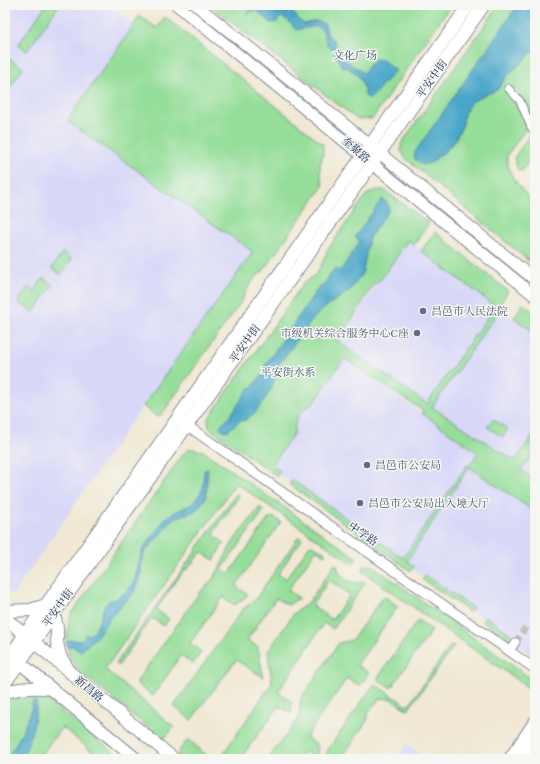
<svg xmlns="http://www.w3.org/2000/svg" width="540" height="764" font-family="'IM FELL French Canon','Noto Serif SC',serif">
<style>
.built{fill:#d8d7f8}
.green{fill:#95de99;stroke:#58867c;fill-rule:evenodd}
.water{fill:#4aa6c8;stroke:#326a93}
.lines{fill:none;stroke-linecap:round;stroke-linejoin:round}
.minor-tunnel{stroke:#c5c3bb;stroke-width:7;stroke-dasharray:7 3.5;stroke-linecap:butt}
.minor-casing{stroke:#868c98;stroke-width:9}
.tertiary-casing{stroke:#868c98;stroke-width:11}
.secondary-casing{stroke:#868c98;stroke-width:13}
.primary-casing{stroke:#868c98;stroke-width:14}
.minor{stroke:#fff;stroke-width:7}
.tertiary{stroke:#fff;stroke-width:9}
.secondary{stroke:#fff;stroke-width:11}
.primary{stroke:#fff;stroke-width:12}
.service-dot{fill:#5c6f8a;stroke:#f6f6f2;stroke-width:1.5}
.labels{text-anchor:middle;dominant-baseline:central;stroke-width:3;stroke-linejoin:round;paint-order:stroke}
.park-label{font-size:11px;fill:#3a5b6d;stroke:#f6f6f2}
.street-label{font-size:11px;fill:#1b2f5e;stroke:#f6f6f2}
.service-label{font-size:11px;fill:#4e5e75;stroke:#f6f6f2;text-anchor:start}
</style>
<rect width="100%" height="100%" fill="#f6f6f2"/>
<filter id="ink" filterUnits="userSpaceOnUse"><feTurbulence type="fractalNoise" baseFrequency=".025" numOctaves="2"/><feDisplacementMap in="SourceGraphic" scale="8" xChannelSelector="R" yChannelSelector="G"/><feConvolveMatrix kernelMatrix="1 2 1 2 8 2 1 2 1" color-interpolation-filters="sRGB"/></filter>
<filter id="wash" filterUnits="userSpaceOnUse"><feTurbulence type="fractalNoise" baseFrequency=".012" numOctaves="4" result="noise"/><feDisplacementMap in="SourceGraphic" scale="16" xChannelSelector="R" yChannelSelector="G"/><feGaussianBlur stdDeviation="0.9" result="paint"/><feColorMatrix in="noise" values="0 0 0 0 0 0 0 0 0 0 0 0 0 0 0 0 0 1.4 0 .05"/><feComposite in="paint" operator="in"/></filter>
<g filter="url(#wash)">
<rect width="100%" height="100%" fill="#f0e8d2"/>
<g class="built">
<polygon points="5,5 108,5 316,163 123,434 13,595 5,589"/>
<polygon points="408,240 497,307 535,333 535,444 516,472 429,406 338,342 369,295 374,285 382,278"/>
<polygon points="344,358 478,453 469,467 535,513 535,657 512,641 513,639 270,468 294,433 294,428 298,416 306,408 314,403"/>
<polygon points="535,450 535,481 521,471"/>
<polygon points="407,744 428,759 396,759"/>
</g>
<g class="green">
<polygon points="46,5 59,5 27,51 18,45"/>
<polygon points="209,5 451,5 372,119 357,119"/>
<polygon points="499,5 535,5 535,112 530,114 521,96 516,88 508,95 513,99 526,123 526,129 507,155 507,163 513,178 535,206 535,266 405,158 401,151 401,144"/>
<path d="M139,16l18,12 8,-11 158,127v11l-3,10v8l3,13 -60,85c-11,9 -17,18 -22,31l-80,113 -5,1 -13,-10 110,-154 -186,-131 67,-96z"/>
<polygon points="5,56 23,68 5,94"/>
<polygon points="532,134 535,136 535,152 522,171 518,170 514,158 529,136"/>
<polygon points="379,190 384,190 429,223 414,245 408,240 382,278 373,285 338,342 427,404 495,306 421,251 435,232 508,291 502,301 500,309 432,407 515,461 535,432 535,450 521,470 535,481 535,512 469,467 407,561 414,566 411,571 289,484 292,480 403,558 467,465 469,466 478,453 422,413 423,411 344,358 314,403 306,408 298,416 294,428 294,433 272,465 280,471 277,476 210,429 208,423 208,419 303,284 315,275 321,266 328,249 366,195 373,191"/>
<polygon points="63,252 72,259 61,275 52,268"/>
<polygon points="43,278 53,285 34,312 18,302 28,287 33,290 35,290"/>
<polygon points="523,304 535,313 535,333 514,318"/>
<polygon points="493,419 508,429 503,437 487,427"/>
<polygon points="189,449 192,449 203,451 357,558 353,564 236,483 105,669 174,727 163,740 85,676 78,669 70,658 66,642 69,621 72,613 184,453"/>
<polygon points="236,494 240,495 213,534 224,543 214,560 201,552 187,570 185,569 156,609 169,619 164,626 152,618 118,666 116,663"/>
<path d="M260,507l3,3 -1,3 -40,56 7,5 40,-56 4,-1 8,5 -45,64 12,9 -13,10 -12,-8 -33,46 11,9 -8,12 -12,-9 -28,41 -16,-12v-3l63,-89c16,-12 22,-30 31,-47 8,-13 20,-25 29,-38z"/>
<polygon points="299,536 302,539 278,574 286,579 309,546 312,545 326,553 325,555 316,550 288,590 299,598 288,605 276,598 247,640 258,647 263,677 236,660 191,720 174,706 242,610 255,600"/>
<path d="M335,564l2,1c3,13 14,20 27,17l1,1 -32,46 -9,-6 -46,69 14,10 -1,11 -12,-7 -39,53h-14l-3,-5 49,-71 -4,-31 26,-39 14,-10zM329,580l21,15 -18,25 -20,-15z"/>
<polygon points="365,565 373,566 530,678 530,689 362,571"/>
<polygon points="425,575 473,608 470,612 422,579"/>
<polygon points="384,596 398,606 357,665 369,673 360,686 347,678 306,737 318,746 316,759 305,751 299,759 268,759 299,718 300,700 339,643 352,640"/>
<polygon points="485,616 515,637 512,641 482,621"/>
<polygon points="418,620 432,630 391,688 377,679"/>
<polygon points="451,645 454,646 408,710 391,699 380,698 368,713 368,719 342,758 325,759 328,750 374,684 408,706"/>
<polygon points="27,693 41,695 122,759 101,759 62,727 38,759 5,759 5,703 15,697"/>
<polygon points="188,739 211,759 182,759 177,754"/>
</g>
<g class="water">
<path d="M257,5h13l7,8h8l6,-3 9,11 4,3 12,-3 9,3 2,10 8,8v4c6,4 7,11 12,15 5,5 11,7 16,12l12,-14 9,1 4,5 7,4v3c-10,8 -16,18 -25,27l-5,-3c-1,-15 -8,-26 -24,-30l-7,-16 -7,-5 -4,-14 -6,-5 -21,4 -8,-9 -4,-3 -4,-1 -3,5 -6,1 -15,-13 -10,4z"/>
<polygon points="518,5 535,5 535,50 508,75 497,90 484,95 472,102 464,114 463,125 455,140 445,152 438,156 433,162 422,165 414,158 415,152"/>
<polygon points="382,199 388,204 389,210 369,238 363,271 360,277 350,290 326,307 314,318 276,368 275,378 271,389 261,405 255,413 244,421 241,420 227,431 225,430 224,431 219,427 228,419 250,387 252,388 266,369 264,367 319,287 322,287 335,268 340,271 360,241 355,237"/>
<path d="M208,469l-2,28 -6,9 -5,5 -21,7 -23,27 -7,8 -2,8 -2,19 -5,12 -22,22 -16,22 -17,16 -7,-6 -6,1 -1,-5 5,-2c7,0 12,3 15,-6l2,1c16,-9 9,-25 22,-35h4l11,-7 8,-8 9,-34 22,-31 7,-6 21,-10 7,-9 4,-7 1,-18z"/>
<path d="M33,700l4,1c-2,20 -6,40 -16,58h-16c14,-17 24,-38 28,-59z"/>
</g>
</g>
<g filter="url(#ink)">
<g class="lines">
<polyline class="minor-tunnel" points="516,642 527,625"/>
<defs>
<g id="minor">
<polyline points="508,88 520,101 531,127 535,132"/>
<polyline points="510,651 516,642"/>
</g>
<polyline id="tertiary" points="182,422 535,669"/>
<g id="secondary">
<polyline points="177,5 535,296"/>
<path d="M196,5c114,90 226,183 339,275"/>
</g>
<g id="primary">
<polyline points="5,611 30,610 46,605"/>
<polyline points="54,613 57,628 57,642 60,656 67,667"/>
<polyline points="5,618 174,759"/>
<polyline points="5,648 19,662 136,759"/>
<polyline points="5,663 469,5"/>
<polyline points="5,683 484,5"/>
<path d="M5,692c16,-4 30,-6 46,-3"/>
<polyline points="510,759 535,722"/>
<polyline points="523,759 535,741"/>
</g>
</defs>
<use href="#minor" class="minor-casing"/>
<use href="#tertiary" class="tertiary-casing"/>
<use href="#secondary" class="secondary-casing"/>
<use href="#primary" class="primary-casing"/>
<use href="#minor" class="minor"/>
<use href="#tertiary" class="tertiary"/>
<use href="#secondary" class="secondary"/>
<use href="#primary" class="primary"/>
</g>
</g>
<g class="service-dot">
<circle cx="423" cy="311" r="4"/>
<circle cx="417" cy="333" r="4"/>
<circle cx="367" cy="465" r="4"/>
<circle cx="360" cy="503" r="4"/>
</g>
<g class="labels">
<g class="park-label">
<text x="355" y="55">文化广场</text>
<text x="288" y="372">平安街水系</text>
</g>
<g class="street-label">
<text transform="translate(432 79) rotate(-55)">平安中街</text>
<text transform="translate(356 150) rotate(41)">奎聚路</text>
<text transform="translate(245 344) rotate(-55)">平安中街</text>
<text transform="translate(363 534) rotate(35)">中学路</text>
<text transform="translate(58 608) rotate(-55)">平安中街</text>
<text transform="translate(89 689) rotate(40)">新昌路</text>
</g>
<g class="service-label">
<text x="431" y="311">昌邑市人民法院</text>
<text x="409" y="333" text-anchor="end">市级机关综合服务中心C座</text>
<text x="375" y="465">昌邑市公安局</text>
<text x="368" y="503">昌邑市公安局出入境大厅</text>
</g>
</g>
<rect width="540" height="764" fill="none" stroke="#f6f6f2" stroke-width="20"/>
</svg>
